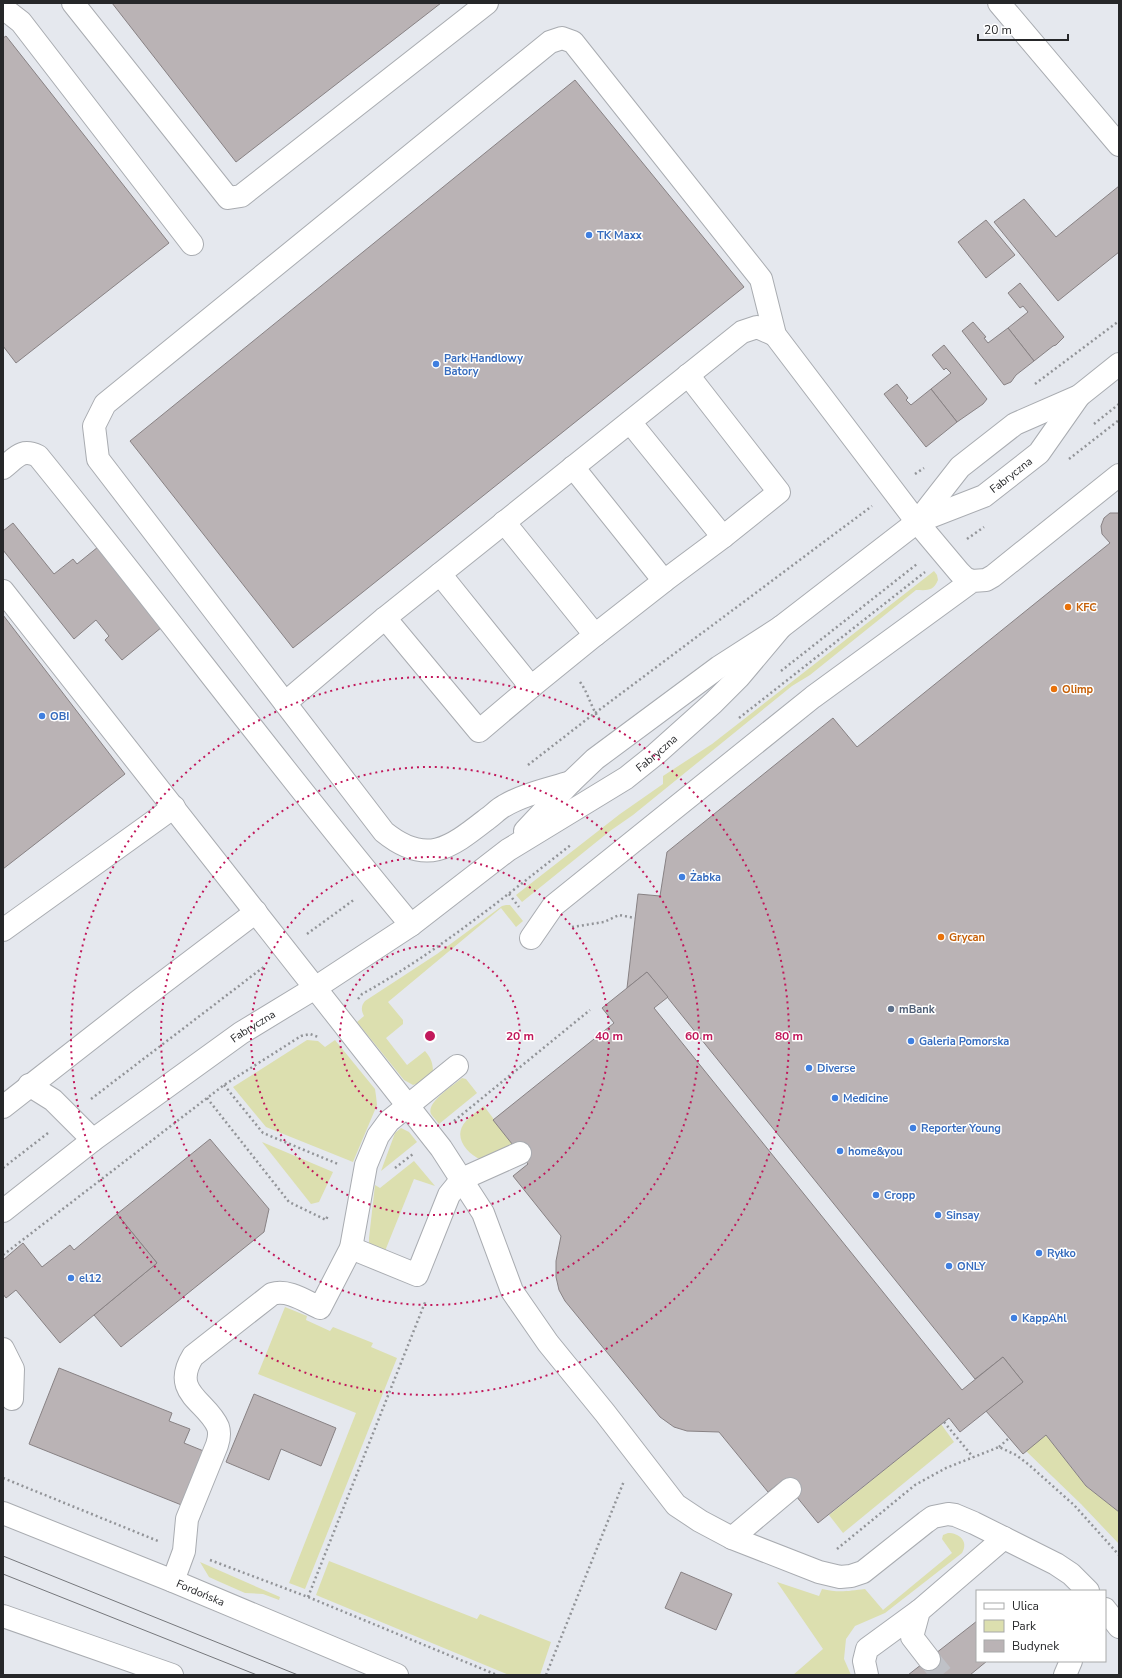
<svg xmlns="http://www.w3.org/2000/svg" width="1122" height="1678" font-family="'Nunito Sans',sans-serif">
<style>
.green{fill:#dcdfaf}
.building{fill:#bab3b5;stroke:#888284}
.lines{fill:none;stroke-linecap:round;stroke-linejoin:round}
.minor-tunnel{stroke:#bfc1c7;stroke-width:22;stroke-dasharray:22 11;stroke-linecap:butt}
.minor-casing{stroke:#a9acb1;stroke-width:24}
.major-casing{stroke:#a9acb1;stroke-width:24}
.path{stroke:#929498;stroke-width:2.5;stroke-dasharray:2 3;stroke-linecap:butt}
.minor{stroke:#fff;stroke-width:22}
.major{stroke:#fff;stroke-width:22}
.tram{stroke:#76787c;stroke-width:1}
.ring{fill:none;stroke:#c2185b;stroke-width:2;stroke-dasharray:2 4}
.shop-dot{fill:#3f7fe0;stroke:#fff;stroke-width:1.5}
.food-dot{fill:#e8710a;stroke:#fff;stroke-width:1.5}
.service-dot{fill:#5c6f8a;stroke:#fff;stroke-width:1.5}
.labels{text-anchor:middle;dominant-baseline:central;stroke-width:3;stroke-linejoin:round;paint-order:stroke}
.shop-label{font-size:11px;font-weight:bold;fill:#366cbe;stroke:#fff;text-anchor:start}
.street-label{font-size:11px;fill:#262729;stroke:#fff}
.food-label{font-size:11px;font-weight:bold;fill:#c56008;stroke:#fff;text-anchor:start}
.service-label{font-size:11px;font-weight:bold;fill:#4e5e75;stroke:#fff;text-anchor:start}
.centre{fill:#c2185b;stroke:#fff;stroke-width:2}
.ring-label{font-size:12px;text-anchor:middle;font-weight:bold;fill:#c2185b;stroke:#fff;stroke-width:3;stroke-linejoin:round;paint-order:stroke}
</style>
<rect width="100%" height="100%" fill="#e5e8ee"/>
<g class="green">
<path d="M934,571l3,4 1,5c-5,12 -12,10 -22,10l-106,85 -18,11 -159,129 -23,16 -88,71 -6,-7 104,-81 43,-30v-8l49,-32z"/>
<path d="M506,905h4l13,16 -7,6 -15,-19 -113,94 15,18v4l-17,14 21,27 18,-14c6,7 8,12 8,21l-11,10 -9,3 -9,-5 -47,-58 7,-6c-3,-6 -3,-10 1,-15l72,-47 65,-48z"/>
<polygon points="307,1040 318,1041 325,1047 335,1040 375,1089 376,1096 377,1105 353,1162 266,1127 233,1087"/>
<path d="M462,1078l4,1 11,14 -38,31c-2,-3 -6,-7 -8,-10 -5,-12 23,-29 31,-36z"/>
<path d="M484,1106l29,39 -32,15c-15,-7 -29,-24 -15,-39 5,-6 12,-10 18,-15z"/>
<polygon points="401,1128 409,1132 417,1142 381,1171 395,1133"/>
<polygon points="262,1142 333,1172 319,1202 311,1204"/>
<polygon points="414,1161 435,1186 414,1179 385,1251 375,1250 369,1243 369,1238 375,1185 380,1188"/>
<polygon points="285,1307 307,1316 306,1320 330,1331 333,1327 373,1343 371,1347 397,1358 305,1589 289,1583 356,1413 258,1374"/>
<polygon points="941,1424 954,1442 843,1533 829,1515"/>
<polygon points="1046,1435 1086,1486 1119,1512 1119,1544 1081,1504 1026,1451"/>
<path d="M948,1533c11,0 21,8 14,20l-77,60 -30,13 -9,13 -2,20 7,16h-58l30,-26 -46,-67 42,14 3,-7c17,4 26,2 43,0l18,21 69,-57 -10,-14 1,-4z"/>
<polygon points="329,1561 477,1619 480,1614 551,1642 540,1675 509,1675 316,1595"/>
<polygon points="200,1562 280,1597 279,1600 263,1594 245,1593 220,1582 209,1577"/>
</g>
<g class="building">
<polygon points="112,3 441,3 236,162"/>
<polygon points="6,36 169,243 16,363 3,346 3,38"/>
<polygon points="575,80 744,287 293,648 130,441"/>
<polygon points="1119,186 1119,252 1058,301 994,222 1024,199 1056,237"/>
<polygon points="986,220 1015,255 986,278 958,242"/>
<polygon points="1020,283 1064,337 1056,345 1053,346 1034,361 1008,328 1028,312 1023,306 1020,308 1008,293"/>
<polygon points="973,322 986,337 984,338 988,343 1008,328 1034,361 1016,375 1011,382 1004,385 962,331"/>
<polygon points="944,345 987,399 983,404 957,422 931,389 951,373 946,368 944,370 932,355"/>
<polygon points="897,384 908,398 906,400 911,405 931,389 957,422 926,447 884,394"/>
<polygon points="1110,513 1119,513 1119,1512 1086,1486 1046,1435 1023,1454 986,1411 1023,1382 1003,1357 975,1379 647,972 627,988 638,894 660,896 667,852 833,718 857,747 1110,543 1102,534 1101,526 1104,518"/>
<polygon points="13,523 54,574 73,559 77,564 98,547 162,627 122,660 105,640 109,636 96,620 74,639 3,550 3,531"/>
<polygon points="3,615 125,774 3,869"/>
<polygon points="647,972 668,997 654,1008 962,1390 1003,1357 1023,1382 960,1432 949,1418 818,1523 783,1480 768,1492 719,1432 687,1431 674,1427 660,1417 565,1301 559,1290 556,1277 556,1261 561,1236 513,1176 528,1164 493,1120 614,1023 602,1008"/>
<polygon points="210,1139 269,1209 264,1232 121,1347 94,1315 157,1263 117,1214"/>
<polygon points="117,1214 157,1263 60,1343 16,1290 6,1298 3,1294 3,1260 23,1243 42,1267 70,1245 74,1250"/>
<polygon points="59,1368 172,1413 169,1421 190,1429 184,1443 206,1452 184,1506 29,1444"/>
<polygon points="254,1394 336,1428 321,1466 281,1449 269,1480 226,1462"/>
<polygon points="681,1572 732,1594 716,1630 665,1608"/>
<polygon points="977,1621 977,1661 987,1661 970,1675 908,1675"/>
</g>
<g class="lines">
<polyline class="minor-tunnel" points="929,1659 942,1675"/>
<defs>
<g id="minor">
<polyline points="73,3 228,198 241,196 487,3"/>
<polyline points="999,3 1119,145"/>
<polyline points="3,8 21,22 192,244"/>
<polyline points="630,422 723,537 779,492 688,375"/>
<polyline points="573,467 664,581 723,537"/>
<path d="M3,468c13,-10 18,-20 35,-12 126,155 245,316 373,469"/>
<polyline points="504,522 595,635 664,581"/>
<path id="s1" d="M917,522l67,-26 55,-43 40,-57"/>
<polyline points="440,574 531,687 595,635"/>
<polyline points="3,591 441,1148 483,1213 512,1291 548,1343 605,1413 676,1505 700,1521 732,1538 819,1572 840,1577 851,1576 863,1572 926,1522 933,1517 948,1514 955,1515 974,1523 1056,1564 1071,1574 1088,1591"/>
<polyline points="385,618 479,731 531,687"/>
<polyline points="285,703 385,618 742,332 757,327 775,335"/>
<path d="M571,782c-22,7 -47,12 -67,24 -6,3 -11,9 -17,13 -36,28 -60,48 -103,13l-286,-373 -4,-33 11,-22 445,-362 12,-4 11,4 188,237 14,56 142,187 42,50 6,6 7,3"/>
<polyline points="525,831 571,782 595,759 719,667 781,627 917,522 960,467 1015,424 1079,396 1119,364"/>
<polyline points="3,930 174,807"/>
<polyline points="531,938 553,906 813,697 972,581 986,580 993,576 1119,475"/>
<polyline points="29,1085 53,1100 93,1140"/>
<polyline points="3,1107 140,1000 256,912"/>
<path id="s2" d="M3,1211l90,-71 148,-107 74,-45 96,-63 97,-75 118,-72 30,-24 57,-51 26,-26 42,-50"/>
<polyline points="351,1248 417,1275 449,1195 462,1179 520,1153"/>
<polyline points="3,1349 13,1369 12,1399"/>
<polyline points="732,1538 790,1489"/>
<path d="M173,1581l11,-30 3,-32 30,-74c2,-6 3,-12 1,-18 -11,-26 -48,-34 -25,-71l79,-62c16,-5 33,7 48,14l31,-60 15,-83 12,-29 11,-15 68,-55"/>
<polyline points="1105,1609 1119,1627"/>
<polyline points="929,1659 912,1637 919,1611 1004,1538"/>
<polyline points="867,1675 864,1661 867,1649 919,1611"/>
<polyline points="1065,1675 1071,1661"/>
</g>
<g id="major">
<path id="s3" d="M3,1513l170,68 224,94"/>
<polyline points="3,1616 172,1675"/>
</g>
</defs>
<use href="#minor" class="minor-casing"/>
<use href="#major" class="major-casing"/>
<g class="path">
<polyline points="1035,384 1119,321"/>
<polyline points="1094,424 1119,404"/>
<polyline points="1069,459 1119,420"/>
<polyline points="915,474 924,468"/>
<polyline points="967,539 984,527"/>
<polyline points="781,671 917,564"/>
<path d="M580,682c9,12 11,27 21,39"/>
<polyline points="739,718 925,572"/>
<polyline points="528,765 595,713 872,506"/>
<polyline points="509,894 519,907"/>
<polyline points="572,927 604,922 619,915 635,918"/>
<polyline points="307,934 355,899"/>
<path d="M358,999l4,-5c76,-42 142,-97 210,-150"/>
<polyline points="224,1085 263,1133 338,1164"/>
<polyline points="207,1098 289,1202 326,1220 328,1215"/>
<polyline points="91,1099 265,966"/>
<polyline points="454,1121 590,1010"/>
<polyline points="3,1168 48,1133"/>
<polyline points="395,1168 413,1154"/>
<polyline points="3,1255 224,1085 301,1036 310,1034 318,1037"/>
<polyline points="944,1422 973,1457"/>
<polyline points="999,1447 1009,1438"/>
<polyline points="3,1478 158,1541"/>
<polyline points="837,1549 915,1485 946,1468 999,1447 1016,1455 1028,1464 1074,1505 1119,1555"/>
<polyline points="210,1560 308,1597 497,1675"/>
<polyline points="308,1597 426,1300"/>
<polyline points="546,1675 624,1481"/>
</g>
<use href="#minor" class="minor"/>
<use href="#major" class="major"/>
<g class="tram">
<polyline points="3,1556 298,1675"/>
<polyline points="3,1574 257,1675"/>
</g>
</g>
<g class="ring">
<circle cx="430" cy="1036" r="90"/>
<circle cx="430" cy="1036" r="179"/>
<circle cx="430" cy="1036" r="269"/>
<circle cx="430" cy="1036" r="359"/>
</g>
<g class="shop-dot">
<circle cx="589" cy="235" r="4"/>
<circle cx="436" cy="364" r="4"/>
<circle cx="42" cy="716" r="4"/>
<circle cx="682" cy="877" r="4"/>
<circle cx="911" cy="1041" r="4"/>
<circle cx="809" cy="1068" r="4"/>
<circle cx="835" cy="1098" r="4"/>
<circle cx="913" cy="1128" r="4"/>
<circle cx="840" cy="1151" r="4"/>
<circle cx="876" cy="1195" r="4"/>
<circle cx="938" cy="1215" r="4"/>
<circle cx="1039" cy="1253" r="4"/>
<circle cx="949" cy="1266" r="4"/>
<circle cx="71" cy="1278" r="4"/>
<circle cx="1014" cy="1318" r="4"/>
</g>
<g class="food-dot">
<circle cx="1068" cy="607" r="4"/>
<circle cx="1054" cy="689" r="4"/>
<circle cx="941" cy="937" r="4"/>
</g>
<circle class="service-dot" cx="891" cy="1009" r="4"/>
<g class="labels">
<g class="shop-label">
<text x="597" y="235">TK Maxx</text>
<text x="444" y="358">Park Handlowy<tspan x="444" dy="13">Batory</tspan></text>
<text x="50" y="716">OBI</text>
<text x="690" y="877">Żabka</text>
<text x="919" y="1041">Galeria Pomorska</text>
<text x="817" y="1068">Diverse</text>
<text x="843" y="1098">Medicine</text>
<text x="921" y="1128">Reporter Young</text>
<text x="848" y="1151">home&amp;you</text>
<text x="884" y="1195">Cropp</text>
<text x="946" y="1215">Sinsay</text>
<text x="1047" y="1253">Ryłko</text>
<text x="957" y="1266">ONLY</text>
<text x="79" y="1278">el12</text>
<text x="1022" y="1318">KappAhl</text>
</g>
<g class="street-label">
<text stroke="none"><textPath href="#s1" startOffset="106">Fabryczna</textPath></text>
<text stroke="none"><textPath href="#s2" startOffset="799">Fabryczna</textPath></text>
<text stroke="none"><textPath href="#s2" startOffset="311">Fabryczna</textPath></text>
<text stroke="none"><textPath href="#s3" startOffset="213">Fordońska</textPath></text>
</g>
<g class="food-label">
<text x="1076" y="607">KFC</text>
<text x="1062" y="689">Olimp</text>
<text x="949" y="937">Grycan</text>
</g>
<g class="service-label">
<text x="899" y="1009">mBank</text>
</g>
</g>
<circle cx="430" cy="1036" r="6" class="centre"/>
<g class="ring-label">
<text x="520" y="1040">20 m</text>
<text x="609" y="1040">40 m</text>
<text x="699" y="1040">60 m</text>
<text x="789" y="1040">80 m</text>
</g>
<rect width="1122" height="1678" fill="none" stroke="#262729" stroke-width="8"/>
<rect x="976" y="1590" width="130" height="72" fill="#ffffff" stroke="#a8a9a9"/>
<rect x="984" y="1603" width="20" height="6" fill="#ffffff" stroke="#a8a9a9"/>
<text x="1012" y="1610" font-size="12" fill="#262729">Ulica</text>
<rect x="984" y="1620" width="20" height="12" fill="#dcdfaf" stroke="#a8a9a9"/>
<text x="1012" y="1630" font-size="12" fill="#262729">Park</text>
<rect x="984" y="1640" width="20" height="12" fill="#bab3b5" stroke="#a8a9a9"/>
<text x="1012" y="1650" font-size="12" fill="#262729">Budynek</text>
<path d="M978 34v6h90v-6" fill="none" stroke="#262729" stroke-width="2"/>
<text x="984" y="34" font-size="12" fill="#262729" stroke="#ffffff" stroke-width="3" paint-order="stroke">20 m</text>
</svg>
